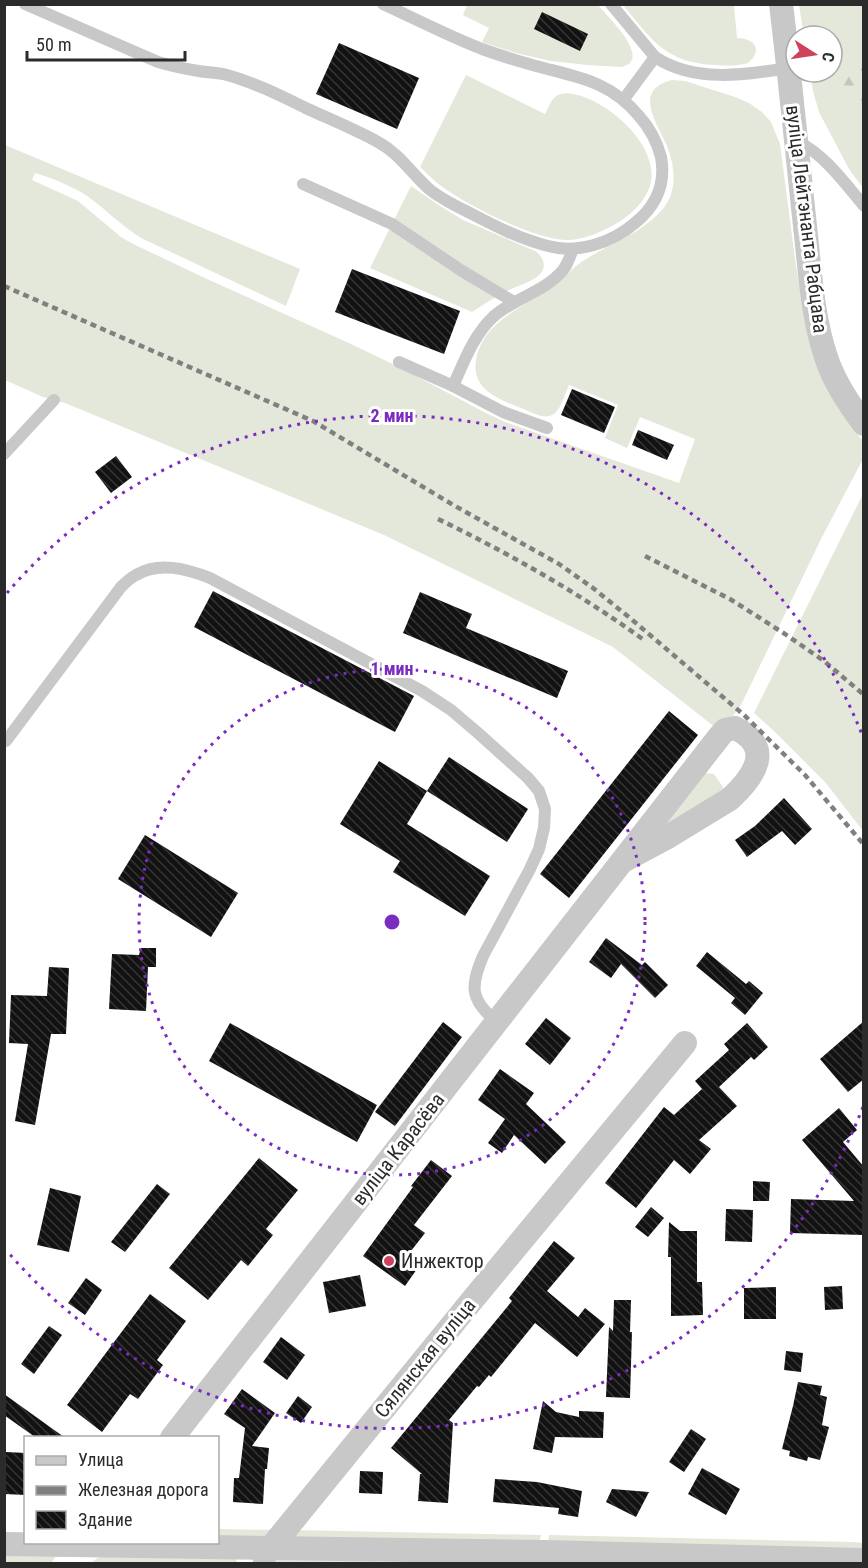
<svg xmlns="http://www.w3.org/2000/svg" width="868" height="1568" font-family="'Roboto Condensed',sans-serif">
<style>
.grass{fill:#e3e8da}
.forest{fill:url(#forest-firs)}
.building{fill:url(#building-back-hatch)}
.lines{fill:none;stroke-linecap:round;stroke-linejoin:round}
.lane{stroke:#c8c8c8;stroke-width:12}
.street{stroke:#c8c8c8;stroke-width:24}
.rail{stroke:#808080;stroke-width:4.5;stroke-dasharray:6 4.5;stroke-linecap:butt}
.ring{fill:none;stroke:#7b2cbf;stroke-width:3;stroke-dasharray:3 6}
.poi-dot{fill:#ce425c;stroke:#fff;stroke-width:2}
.labels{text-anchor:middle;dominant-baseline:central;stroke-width:6;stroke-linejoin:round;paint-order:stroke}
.street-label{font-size:20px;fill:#2b2b2b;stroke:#fff}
.poi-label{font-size:20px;fill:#2b2b2b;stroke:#fff;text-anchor:start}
.centre{fill:#7b2cbf;stroke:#fff;stroke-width:3}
.ring-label{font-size:18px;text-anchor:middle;font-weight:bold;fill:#7b2cbf;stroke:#fff;stroke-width:6;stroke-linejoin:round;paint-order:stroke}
</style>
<defs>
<pattern id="forest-firs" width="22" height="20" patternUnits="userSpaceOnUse" patternTransform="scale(1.5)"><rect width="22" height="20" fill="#e3e8da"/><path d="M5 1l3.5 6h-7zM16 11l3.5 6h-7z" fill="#c3c7bb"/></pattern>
<pattern id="building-back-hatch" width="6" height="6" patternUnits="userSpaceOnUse" patternTransform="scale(1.5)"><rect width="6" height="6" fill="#121212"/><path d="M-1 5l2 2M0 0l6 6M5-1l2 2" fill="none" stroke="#353535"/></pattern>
</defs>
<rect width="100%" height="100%" fill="#fff"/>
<g class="grass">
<path d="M467,5h131c9,11 56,55 23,62l-34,-2 -36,-4 -35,-8 -34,-11 7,-14 -26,-13z"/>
<path d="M623,5h111l3,33c17,0 27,12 11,25 -11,3 -21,3 -32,2 -51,-2 -64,-25 -93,-60z"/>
<polygon points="799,5 863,5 863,188 849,169 819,112 813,91 810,72 832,72 832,36 804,36"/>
<path d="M466,75l79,39c3,-5 5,-12 9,-16 9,-9 25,-3 35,1 28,12 68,48 62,83 -4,18 -19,32 -34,41 -14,8 -31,16 -47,17 -33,1 -99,-33 -126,-52 -9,-6 -16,-14 -24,-21z"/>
<path d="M672,80l13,1 50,16 14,6 13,9 9,10 9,22 16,122 8,44 52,122 7,9v18l-41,78 -81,168 -9,12 -16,11 -103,-81 -229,-112 -319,-132 -22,-6 -38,-17v-235l295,124 -14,37 -143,-67c-21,-12 -37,-30 -56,-43 -15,-10 -35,-18 -52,-23l-3,7 46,21 43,36 12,7 74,35 144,65 50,24 83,44 21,10 174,61 16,-44 -55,-22 -13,31 -22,-10 13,-33 -49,-20c-4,8 -8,26 -17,30 -8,4 -19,-2 -26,-5 -22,-9 -55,-18 -50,-49 6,-40 50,-55 79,-76 10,-8 17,-17 28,-24 26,-17 52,-24 76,-48 19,-18 17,-44 8,-67 -10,-23 -35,-56 5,-66z"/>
<path d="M411,186l29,20 23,14 72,31c8,5 13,16 4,24 -7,7 -20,10 -30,15 -12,6 -25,14 -37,22l-102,-44z"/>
<polygon points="863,494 863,831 825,782 774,731 754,713"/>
<polygon points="705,773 714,774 725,790 673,831 664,825"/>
<polygon points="218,1529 276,1530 265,1538 218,1537"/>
<polygon points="292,1530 541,1535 539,1543 296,1539"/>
<polygon points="549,1535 853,1542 863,1543 864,1551 548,1543"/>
<polygon points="5,1555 56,1556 51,1563 5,1563"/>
<polygon points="99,1557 236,1559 237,1563 91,1563"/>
<polygon points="276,1559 379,1559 378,1564 270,1564"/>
</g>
<path class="forest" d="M863,61v44c-26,0 -34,-24 -14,-39 3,-3 9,-4 14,-5z"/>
<g class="building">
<polygon points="542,12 588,34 580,51 534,29"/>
<polygon points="339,43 419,78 397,129 316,94"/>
<polygon points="352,269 460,311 444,354 335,312"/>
<polygon points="572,389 615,407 604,433 561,415"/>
<polygon points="638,430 674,445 667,460 632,445"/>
<polygon points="116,456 132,477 111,493 95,472"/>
<polygon points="213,591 414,696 395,732 194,627"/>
<polygon points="420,592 472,614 466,628 568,671 557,698 403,633"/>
<polygon points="669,711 698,735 569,898 540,874"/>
<polygon points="449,757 528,809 507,842 427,791"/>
<polygon points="379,761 427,791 407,824 490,876 465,916 393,872 400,861 340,824"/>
<polygon points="784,798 812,829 795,845 782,831 747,857 735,840 755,826"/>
<polygon points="145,835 238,893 211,937 118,879"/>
<polygon points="606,938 642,965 645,962 668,985 655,998 621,964 611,978 589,962"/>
<polygon points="141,948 156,948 156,967 148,967 146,1011 109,1009 112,954 139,955"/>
<polygon points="707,952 746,984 749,981 763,993 745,1015 731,1003 735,998 696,966"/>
<polygon points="49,967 69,968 66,1034 51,1034 35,1125 15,1121 28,1044 9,1043 11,995 47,996"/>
<polygon points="546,1018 571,1038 550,1065 525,1044"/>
<polygon points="864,1021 864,1079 848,1092 820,1059"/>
<polygon points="443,1022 462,1037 395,1126 375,1112"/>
<polygon points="230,1023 377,1105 357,1142 209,1061"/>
<polygon points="747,1023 768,1047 754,1060 751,1057 719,1087 737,1106 699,1140 711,1149 690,1174 674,1160 636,1208 605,1183 664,1107 674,1115 702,1089 695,1081 729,1050 724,1044"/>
<polygon points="500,1069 534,1093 526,1104 566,1142 545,1164 514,1135 502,1153 488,1143 505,1119 478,1100"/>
<polygon points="839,1108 857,1130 843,1142 864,1167 864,1235 790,1233 791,1199 854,1201 802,1140"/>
<polygon points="259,1158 298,1190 266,1229 273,1235 248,1266 241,1260 208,1300 169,1268"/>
<polygon points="431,1160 452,1176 414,1225 425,1233 404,1260 417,1269 405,1286 363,1256 413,1187 411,1186"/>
<polygon points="753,1181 770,1182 769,1201 753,1201"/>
<polygon points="157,1184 170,1194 125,1252 111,1242"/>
<polygon points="50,1188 81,1196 69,1252 37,1245"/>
<polygon points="651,1207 664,1218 648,1237 635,1227"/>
<polygon points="726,1209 753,1210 752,1242 725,1241"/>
<polygon points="669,1222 680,1231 697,1231 697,1282 702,1282 703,1315 671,1316 671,1257 668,1257"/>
<polygon points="554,1241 575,1258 547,1291 578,1317 585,1308 605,1324 577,1357 535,1323 491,1377 489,1375 479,1387 477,1386 449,1420 453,1423 448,1503 418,1501 420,1474 422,1474 391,1448 512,1301 509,1298"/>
<polygon points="360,1275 366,1306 329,1313 323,1282"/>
<polygon points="86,1278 102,1290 85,1315 68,1303"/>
<polygon points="842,1286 843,1309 825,1310 824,1287"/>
<polygon points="776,1287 776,1319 744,1319 744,1288"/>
<polygon points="150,1294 186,1321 157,1360 163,1365 138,1399 130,1394 102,1432 67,1405"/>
<polygon points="614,1300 631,1300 630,1332 632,1332 630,1398 606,1397 609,1327 613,1331"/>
<polygon points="49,1326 62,1335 34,1374 21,1364"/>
<polygon points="281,1337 305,1355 287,1380 263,1362"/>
<polygon points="786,1351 803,1353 801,1372 784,1370"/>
<polygon points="798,1382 822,1386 820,1395 827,1397 822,1425 829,1427 820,1460 808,1457 807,1461 789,1456 790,1451 782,1449 793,1406"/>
<polygon points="242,1389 275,1413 252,1446 269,1448 267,1469 265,1469 263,1504 233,1502 234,1478 239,1478 245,1428 224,1414"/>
<polygon points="4,1394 64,1437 35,1437 4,1415"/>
<polygon points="298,1396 312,1407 301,1423 286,1413"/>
<polygon points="543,1401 556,1412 579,1417 579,1411 604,1412 603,1438 555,1437 552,1453 533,1449"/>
<polygon points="691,1429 706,1439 684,1472 669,1462"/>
<polygon points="6,1452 26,1453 26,1495 4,1494"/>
<polygon points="702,1468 740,1489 726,1515 688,1494"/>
<polygon points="360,1471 383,1472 382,1494 359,1493"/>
<polygon points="495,1479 537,1482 582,1491 578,1517 558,1514 559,1508 493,1502"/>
<polygon points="612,1489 649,1492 636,1517 606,1502"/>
</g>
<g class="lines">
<g class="lane">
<path d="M25,4l133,58c14,4 27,7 41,9 10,2 19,1 28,4 29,8 56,22 83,35 22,10 46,20 68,32 22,12 33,31 51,47 12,10 27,17 41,24 25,13 50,26 78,33 29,8 64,-3 87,-23 21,-17 31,-39 26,-66 -4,-15 -12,-30 -22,-41 -29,-35 -62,-39 -103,-50 -19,-5 -37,-11 -54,-17 -34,-13 -66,-30 -99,-45"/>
<path d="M611,4l44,53c39,26 90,18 134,11"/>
<polyline points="624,99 655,57"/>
<path d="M797,141c28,14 47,41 67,65"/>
<polyline points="303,184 392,224 462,271 514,302"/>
<polyline points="399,362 451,385 503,412 547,428"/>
<path d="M453,386c11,-24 20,-50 40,-69 21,-19 52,-25 70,-47 5,-6 7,-14 10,-21"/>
<polyline points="4,454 54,400"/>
<path d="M4,739l2,2 115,-154c4,-4 9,-9 15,-12 23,-14 51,-6 74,3l212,113 29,19 27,23 50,45 11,13 6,18 -1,19 -5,21 -9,20 -47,87c-13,31 -13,44 14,66"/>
</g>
<g class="street">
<path d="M781,4c9,74 16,148 24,222 5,44 7,89 21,131 8,25 22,46 38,67"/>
<path d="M172,1438l547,-701 6,-7 10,-2c40,19 19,49 -5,71l-64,39 -43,23"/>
<polyline points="4,1544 543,1552 864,1560"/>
<polyline points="264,1556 474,1298 685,1043"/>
</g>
<g class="rail">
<polyline points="4,286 313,421 455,506 559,564 593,588 630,618 744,715 805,775 864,845"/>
<path d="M438,519c72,35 141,74 206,121"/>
<polyline points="645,556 730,599 785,634 824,661 864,695"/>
</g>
</g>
<g class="ring">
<circle cx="392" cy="922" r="253"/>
<path d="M863 1107A506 506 0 0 1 7 1251M7 593A506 506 0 0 1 863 737"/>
</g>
<circle class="poi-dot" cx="389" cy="1261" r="6"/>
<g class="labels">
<g class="street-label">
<text transform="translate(807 219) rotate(83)">вуліца Лейтэнанта Рабцава</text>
<text transform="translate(398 1149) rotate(-52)">вуліца Карасёва</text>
<text transform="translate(425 1358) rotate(-51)">Сялянская вуліца</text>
</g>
<g class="poi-label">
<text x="401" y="1261">Инжектор</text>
</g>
</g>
<circle cx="392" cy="922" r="9" class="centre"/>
<g class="ring-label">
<text x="392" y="422">2 мин</text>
<text x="392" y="675">1 мин</text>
</g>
<rect width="868" height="1568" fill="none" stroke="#2b2b2b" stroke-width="12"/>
<rect x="24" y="1436" width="195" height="108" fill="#ffffff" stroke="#aaaaaa" stroke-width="1.5"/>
<rect x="36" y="1456" width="30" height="9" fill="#c8c8c8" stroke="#aaaaaa" stroke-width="1.5"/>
<text x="78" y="1466" font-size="18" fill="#2b2b2b">Улица</text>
<rect x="36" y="1486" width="30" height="9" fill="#808080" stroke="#aaaaaa" stroke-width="1.5"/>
<text x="78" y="1496" font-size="18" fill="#2b2b2b">Железная дорога</text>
<rect x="36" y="1511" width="30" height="18" fill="url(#building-back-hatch)" stroke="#aaaaaa" stroke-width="1.5"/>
<text x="78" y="1526" font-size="18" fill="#2b2b2b">Здание</text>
<g transform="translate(814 54) rotate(102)"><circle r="28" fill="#ffffff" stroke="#aaaaaa" stroke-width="1.5"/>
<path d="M0-4.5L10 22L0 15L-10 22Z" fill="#ce425c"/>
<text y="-9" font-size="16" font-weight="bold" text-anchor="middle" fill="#2b2b2b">С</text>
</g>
<path d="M27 51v9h158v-9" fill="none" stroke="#2b2b2b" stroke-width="3"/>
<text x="36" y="51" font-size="18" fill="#2b2b2b" stroke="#ffffff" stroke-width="4.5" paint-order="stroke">50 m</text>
</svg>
